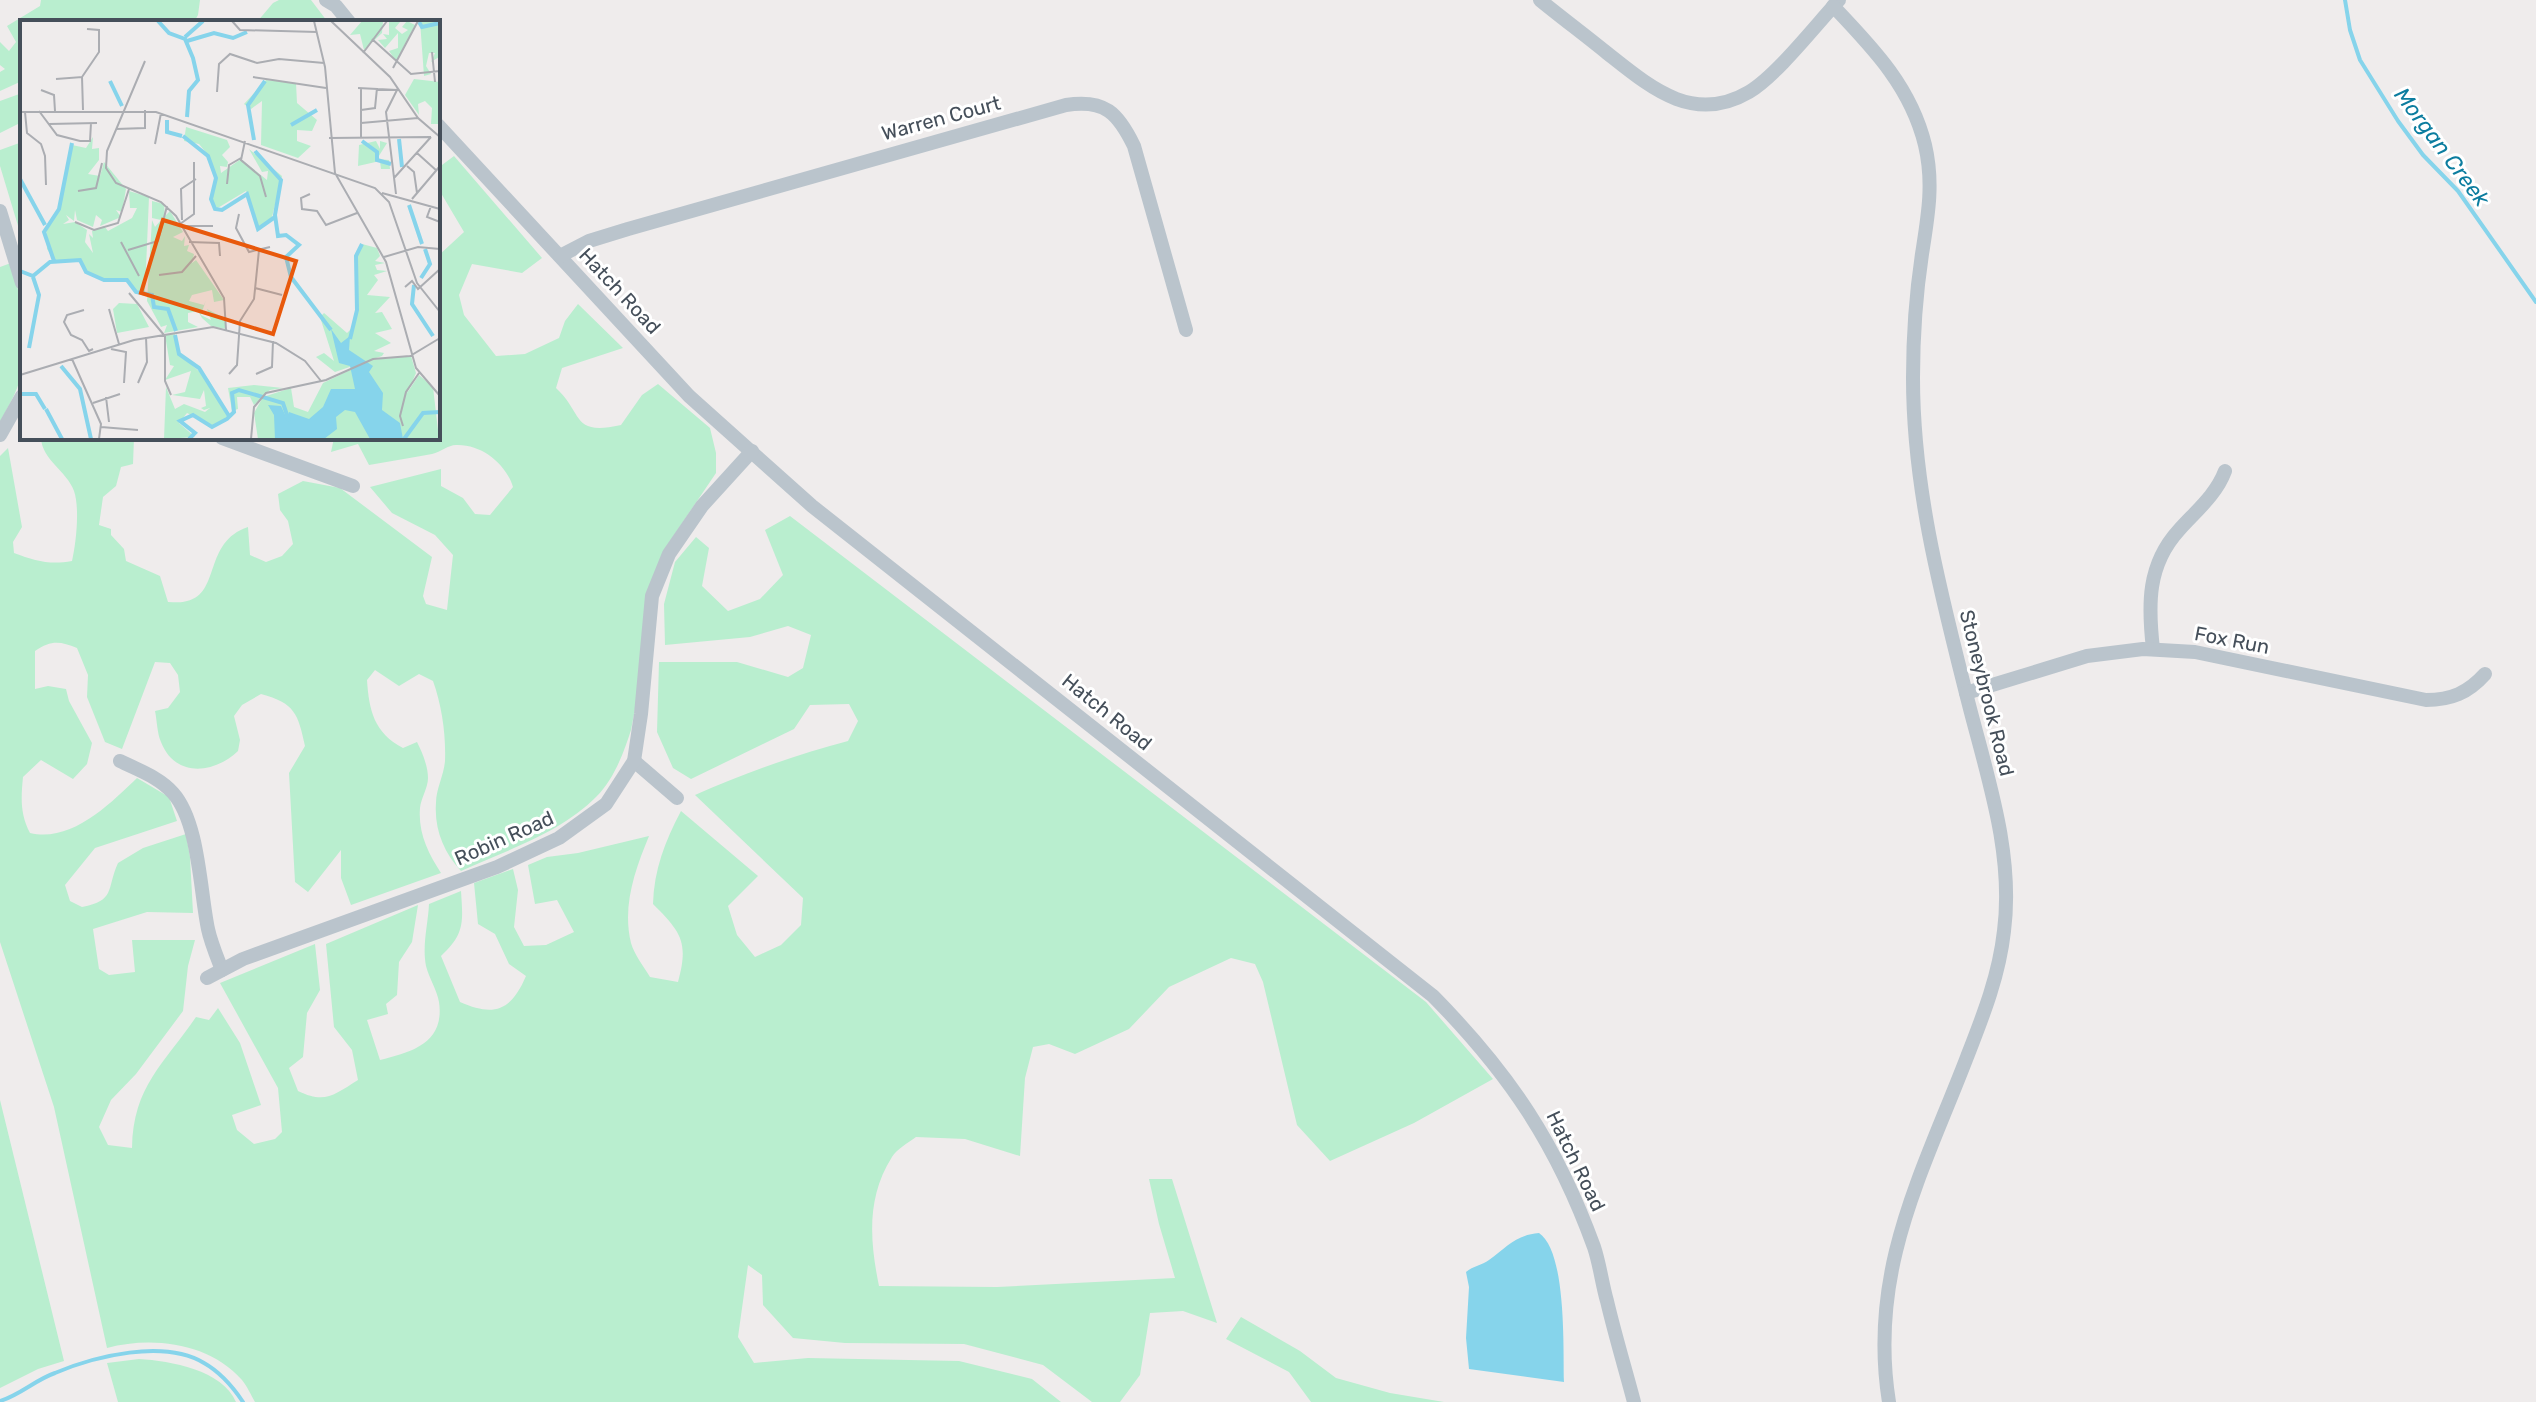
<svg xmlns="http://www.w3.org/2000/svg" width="2536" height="1402" font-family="Rubik,sans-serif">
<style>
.green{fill:#b9eecf}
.water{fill:#86d4eb}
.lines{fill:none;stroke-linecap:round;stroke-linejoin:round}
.stream{stroke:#86d4eb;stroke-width:4}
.street{stroke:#bac4cc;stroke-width:14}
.labels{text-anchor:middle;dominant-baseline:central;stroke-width:6;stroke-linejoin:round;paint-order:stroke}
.street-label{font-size:20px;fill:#454f5a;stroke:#fff}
.water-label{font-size:22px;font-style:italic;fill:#0c7d9f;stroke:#fff}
.inset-river{fill:none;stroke:#86d4eb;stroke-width:4}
.inset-road{fill:none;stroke:#abadb2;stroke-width:2}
.view{fill:#e8590c;fill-opacity:0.15;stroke:#e8590c;stroke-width:4}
.inset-edge{fill:none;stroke:#454f5a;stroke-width:4}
</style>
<rect width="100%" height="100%" fill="#efecec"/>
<g class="green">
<polygon points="41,0 200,0 198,15 194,22 22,22 22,81 0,91 0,72 5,69 0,65 0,42 9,51 16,42 7,26 40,6"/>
<polygon points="279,0 311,0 327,21 257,22 273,3"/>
<polygon points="22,93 22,122 0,133 0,101"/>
<polygon points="22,142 22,239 0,166 0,150"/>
<path d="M454,156l88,102 -20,15 -50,-9 -13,31 5,20 32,41 29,-2 34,-16 6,-17 13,-17 45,44 -61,20 -6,20c28,26 15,48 65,37l21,-30 16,-11 52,44 6,25v20l-50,74 -35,183c-7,22 -17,49 -34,66 -36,37 -90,54 -136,75 -17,-18 -27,-42 -25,-68 0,-14 8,-28 9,-42 1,-26 -3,-55 -12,-80l-14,-7 -20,12 -24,-16 -8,10c2,30 7,53 36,68l14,-6c5,10 11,24 11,36 0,10 -7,20 -8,30 -2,25 8,45 21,65l-90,32 -10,-27v-28l-33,42 -13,-10 -6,-109 16,-27c-7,-32 -10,-43 -44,-52l-19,11 -8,11 6,24 -2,11c-24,23 -63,27 -77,-9 -4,-9 -4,-22 -6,-31l13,-3 12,-16 -2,-17 -8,-12 -15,-1 -33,87 -17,-7 -18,-45 1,-22 -11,-27c-17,-7 -26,-8 -42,3v38l13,-3 18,3 3,12 23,42 -5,21 -14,15 -32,-19 -18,17c-2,21 -3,37 7,56 41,10 80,-29 107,-55l32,19 8,24 -82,27 -30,37 5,16 12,6c34,-7 24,-17 36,-44l25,-15 43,-14 4,23 3,56 -46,-1 -54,17 6,40 10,6 26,-3 -3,-32h63l-7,26 -5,45 -47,63 -25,26 -12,27 9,18 24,3c1,-62 32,-84 64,-131l13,3 9,-12 22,35 21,62 -29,10 5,15 17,14 21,-5 7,-7 -4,-44 -58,-105 95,-39 5,46 -13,23 -4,44 -14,11 9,23c27,13 36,4 60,-11l-6,-30 -18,-23 -8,-83 92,-39 -6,37 -13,20 -2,33 -11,9 2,10 -21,6 13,40c32,-8 65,-17 59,-58 -2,-12 -10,-24 -13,-36 -4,-21 2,-41 3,-62l32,-13c2,31 4,43 -20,65l19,46c34,15 51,9 66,-26l-17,-12 -14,-30 -17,-10 -4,-41 39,-14 5,21 -4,37 10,19 22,-1 28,-13 -17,-32 -22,4 -7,-39 19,-8 31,-4 71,-17c-14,34 -27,70 -18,107 3,11 13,24 19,34l28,5c11,-40 3,-50 -25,-78 1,-34 12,-63 28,-93l77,65 -30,30 9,29 18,22 26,-12 20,-20 2,-27 -108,-103c50,-22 100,-40 153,-54l10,-20 -9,-17 -39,1 -16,24 -103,50 -18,-11 -16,-36 2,-70h78l51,15 15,-9 8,-33 -23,-9 -38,11 -85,8 -1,-41 11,-42 21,-25 13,11 -7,38 26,25 32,-12 23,-24 -18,-45 25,-14 636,486 67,77 -79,44 -84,38 -33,-36 -34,-143 -8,-18 -24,-6 -62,29 -40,42 -54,25 -26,-10 -16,3 -8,31 -5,78 -55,-17 -49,-2c-8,6 -19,12 -24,20 -26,41 -22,85 -13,129l118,1 178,-9 -16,-54 -10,-45h23l45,144 -34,-12 -33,2 -10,62 -20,27h-28l-49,-37 -79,-21 -119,-1 -52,-5 -30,-33 -1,-30 -14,-10 -10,72 16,26 54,-5 151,3 73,18 29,23h-806c-4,-7 -8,-16 -13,-22 -33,-37 -89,-44 -135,-32l-53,-241 -54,-165v-486l8,-8 14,79 -9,15 1,11c21,8 36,12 58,8 4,-17 8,-53 2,-70 -7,-20 -32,-31 -33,-53h93l-1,26 -12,3 -5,19 -13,11 -4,28 12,4v6l13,14 2,12 34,15 8,26c6,0 14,1 19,-1 34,-8 16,-59 61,-74l2,28 16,7 16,-6 11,-12 -5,-23 -8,-11 -2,-16 25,-13 37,7 92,69 -9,39 3,8 21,6 6,-55 -18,-20 -43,-22 -22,-26 71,-18v17l22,12 12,16 15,1 23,-28c-7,-23 -31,-43 -57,-42 -8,0 -15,7 -24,9 -20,4 -42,7 -63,11l-11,-21 -27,8 3,-14h104v-182l26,-24 -26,-44v-20z"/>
<path d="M11,263c10,29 17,83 10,113 -4,16 -13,31 -21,46v-155z"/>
<polygon points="0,1100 64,1361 38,1369 0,1388"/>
<polygon points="1241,1317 1300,1351 1336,1378 1390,1393 1444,1402 1311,1402 1289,1372 1226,1339"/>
<path d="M139,1359c32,2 83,11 97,43h-118l-11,-39z"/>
</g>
<path class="water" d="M1539,1233c28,19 24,116 25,149l-95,-13 -3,-31 3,-51 -3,-15c7,-6 16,-7 23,-12 18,-13 27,-25 50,-27z"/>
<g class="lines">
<g class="stream">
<polyline points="2345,0 2350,30 2360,60 2398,121 2423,155 2458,191 2536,302"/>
<path d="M0,1401c20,-6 35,-21 55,-28 40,-17 109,-34 149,-10 16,9 29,24 39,39"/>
</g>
<g class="street">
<polyline points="326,0 336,6 349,22"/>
<path d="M1540,0c22,18 45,35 67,53 43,34 86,72 142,39 28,-17 66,-66 90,-92"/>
<path d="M1833,6c40,42 78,81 92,139 9,38 3,71 -3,109 -6,40 -9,82 -9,124 0,111 28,216 55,323 19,75 46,152 36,230 -5,45 -21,85 -37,126 -45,117 -99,214 -78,345"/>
<path d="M438,125l251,271 123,110 621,490c77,78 124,149 161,251 6,18 8,37 13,54 8,34 18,67 27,101"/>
<polyline points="0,211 22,283"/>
<path d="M560,256l29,-15 39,-12 438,-124c39,-6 52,8 68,41l52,184"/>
<polyline points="0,435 22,396"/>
<polyline points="222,438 353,486"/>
<path d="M2153,649c-5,-44 -6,-84 26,-119 17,-19 37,-35 46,-59"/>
<path d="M1966,693l121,-37 56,-7 52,3 231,48c25,0 42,-7 59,-26"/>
<path d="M120,761c18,9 39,16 53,32 26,29 27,98 35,136 3,14 9,28 14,41"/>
<polyline points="634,761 677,798"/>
<polyline points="207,978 243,959 497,867 559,838 606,804 634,761 641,714 652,596 669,554 702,506 752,451"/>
</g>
</g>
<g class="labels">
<g class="street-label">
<text transform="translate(941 118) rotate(-15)">Warren Court</text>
<text transform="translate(620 291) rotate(47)">Hatch Road</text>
<text transform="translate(2232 640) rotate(11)">Fox Run</text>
<text transform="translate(1987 693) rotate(76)">Stoneybrook Road</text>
<text transform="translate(1107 712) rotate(39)">Hatch Road</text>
<text transform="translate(504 838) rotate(-24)">Robin Road</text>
<text transform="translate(1576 1161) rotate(64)">Hatch Road</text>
</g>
<g class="water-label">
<text transform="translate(2442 147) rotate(53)">Morgan Creek</text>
</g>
</g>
<g transform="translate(20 20)">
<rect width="420" height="420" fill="#efecec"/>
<path d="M342,1h21l-1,12 -18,17 -4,-16 -10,1zM387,1l8,4 -19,36 -7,-10 9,-3v-15l-13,15 -7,-8 9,-1 -4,-5 6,1v-13h11l-5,6 7,6 6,-4 -6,-3zM400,1h20l-1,36 -8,5 4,-9h-6l-3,13 5,8 -7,2zM394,59l26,3 -2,42h-7l1,-16 -7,-7 -7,3 1,11 -14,-20zM246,60l30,3 1,20 20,17 -5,11 -15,-1v11l14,5 -13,12 -37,-13 1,-44 -11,8 -7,-5zM166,107l41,13 3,7 -8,8 6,7 -1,5 -7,-1 1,7 20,-14 26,21 1,-9 -6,1 -13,-23 33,27 -11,45 -13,6 -12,-36 -30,18 -6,-11 6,-21 -8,-22 -9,-11 -15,-3zM73,117l-1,12 7,-1v12l-11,14 12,2 4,-14 22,27 -4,23 -6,-2 5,7 -21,9 2,-6 -6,-5 -3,12 -16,-7 -2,-10 -1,11 -8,-6 3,5 -6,4 12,-2 12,8 -2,12 8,11 -4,-19 4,4 -1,-7 12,-5 4,5 24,-13 5,-10h-7l-1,-17 20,6 -4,95 -13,-3 -5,-10 -22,1 -19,-9 -5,-12 -26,2 -8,-12 -1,-23 13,-17 13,-64 14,3zM356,121l4,8v-8l7,2 -10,16 12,1 1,9h-9l-1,-8 -22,5 1,-21zM132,181l12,3 1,12 5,-5 13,21 -10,5 9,4 3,-5 -1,10 5,-1 -2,6 7,3 -2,9 4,-3 28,40 -10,2 -2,-12 -20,5 -3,6 15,4 2,-5 -5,15 10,5 -4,-11 19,10v10l-15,-3 -9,-8 -4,-7 -10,2v9l10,5 -34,6 3,-8 -6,2 -14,-26 5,-81 3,7 6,-7 -9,-2zM342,224l15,4 3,8 -5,5 10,2 -10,2 2,5 10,1 -13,4 4,5 -11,15 23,2 -15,16 7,-1 10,17 -17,4 16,10 -17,8 10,2 -2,3 -47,16 -19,-15 8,-4 10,8 -14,-44 4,-4 23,20 6,-6 5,-17 -2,-54zM99,283l18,1 12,23 -32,6 -4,-24zM155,314l4,20 29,25 22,38 -17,9 -26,-13 -8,10 16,14 -31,2 2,-52 9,22 9,-5 21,8 5,-4 -6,2 -3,-2 5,-2 -2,-16 -4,9 -28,-4 13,-3 6,-21 -26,9 9,-14 -4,-1 -5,-30zM391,336l5,17 -9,20 12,-18 14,12 6,52h-181l-4,-26 9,-16 28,-9 3,19 14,5 15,-29 48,-23zM234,365l29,3 -13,2 -16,15 -4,-8h-13l1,12 -6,2 -4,-23z" fill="#b9eecf"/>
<path d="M311,309l10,14 9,-7 -1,14 24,16 -4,6 14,21 -1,17 18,13 3,16h-33l-15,-27 -10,-2 -9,7 1,12 -13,10h-49l-1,-24 -6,-10 13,1 6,13 2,-7 20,7 14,-12 8,-18h24l-5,-23 -11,-3z" fill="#86d4eb"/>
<path class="inset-river" d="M138,1l11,12 16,6 8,19 5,22 -9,11 -2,26M399,2l3,5 18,-4M165,17l18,-16M167,21l27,-8 19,5 14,-6M90,61l12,25M147,100v12l15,4M271,105l26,-15M163,116l25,20 8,22 -5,21 4,10 7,1 25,-16 11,35 17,-12M379,119l3,28M234,120l-6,-35 17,-24M342,121l15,11v8l14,4M235,131l26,29 -6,35 3,21 8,-1 13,10 -13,12 5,20 40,53M0,159l25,46M389,185l13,39M34,241l-10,-29 15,-23 13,-66M0,251l13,5 17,-14 30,-2 6,12 18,8h23l9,12 16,3 2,12 14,2 8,22M401,258l9,-14 -5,-15M394,265l-2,19 21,32M155,315l4,19 20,14 30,48M330,319l7,-29 -1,-54 6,-12M9,328l10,-53 -6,-18M41,346l19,23 11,50M0,374h16l9,15M26,389l16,30M169,419l6,-6 -15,-12 13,-6 19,12 15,-8 7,-7 -2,-19 7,-3 44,13 6,18M384,419l19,-26 17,-1"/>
<path class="inset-road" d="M212,1l8,9 77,2M294,1l11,46 10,106 51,89 30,106 24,28M311,1l59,56 28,41 22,19M352,19l39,35 29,-3M412,32l3,30M343,33l24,-32M125,41l-38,90 -1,17 10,15 45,19 15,14 48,82 2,32M373,48l25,-47M62,57l17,-25v-22l-12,-1M233,57l73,11M36,59l26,-2 1,33M338,68l39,2M21,70l13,5 1,16M197,72l2,-28 11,-10 27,9 22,-4 45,4M341,90l14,-2 2,-20M19,91l18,24 23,6h10l1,-18M0,92h136l219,76 14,14 28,81 23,29M5,92l2,21 14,11 4,12 1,29M341,103l57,-5M29,104l48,-1M96,109l29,-1v-18M341,117v-49M309,118l102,-1M225,121l-4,19 19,16 6,21M135,124l6,-31M397,133l20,18M387,146l7,6 3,21M374,158l37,-41M207,164l2,-19 12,-7M58,171l18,-3 6,-25M362,173l58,16M290,174l-9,4 1,11 15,2 9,14 31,-12M376,174l-10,-82 12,-24M392,179l28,-33M411,186l-4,11 13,5M219,194l-3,14 13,24 21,-5M162,200l-1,-31 15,-10M55,202l19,8 24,-7 11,-34M160,204l14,-10v-52M161,206h32M101,222l18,34M169,222l30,1 1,13M108,230l30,-9 9,-35M364,237l34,-10 22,2M139,255l23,-3 14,-16M385,267l7,-6 6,8 22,-20M235,268l27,7M109,273l35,42M89,289l10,35M64,290l-17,5 -3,7 7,13 11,5 7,11 4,-2M145,314v47l6,14M91,329l15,3 -2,31M52,339l29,65 -2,15M209,354l8,-9 3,-44 14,-22 5,-49M236,354l16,-7 1,-26M0,355l114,-35 79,-13 63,16 29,18 16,20M118,363l9,-21 -1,-25M86,377l3,25M73,383l27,-9M383,406l-3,-10 6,-24 13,-19M81,407l37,3M231,419l3,-32 12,-14 60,-13 47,-21 37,-3 30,-18"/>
<path class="view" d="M143,200l133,41 -23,73 -132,-41z"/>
<rect width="420" height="420" class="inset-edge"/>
</g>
</svg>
